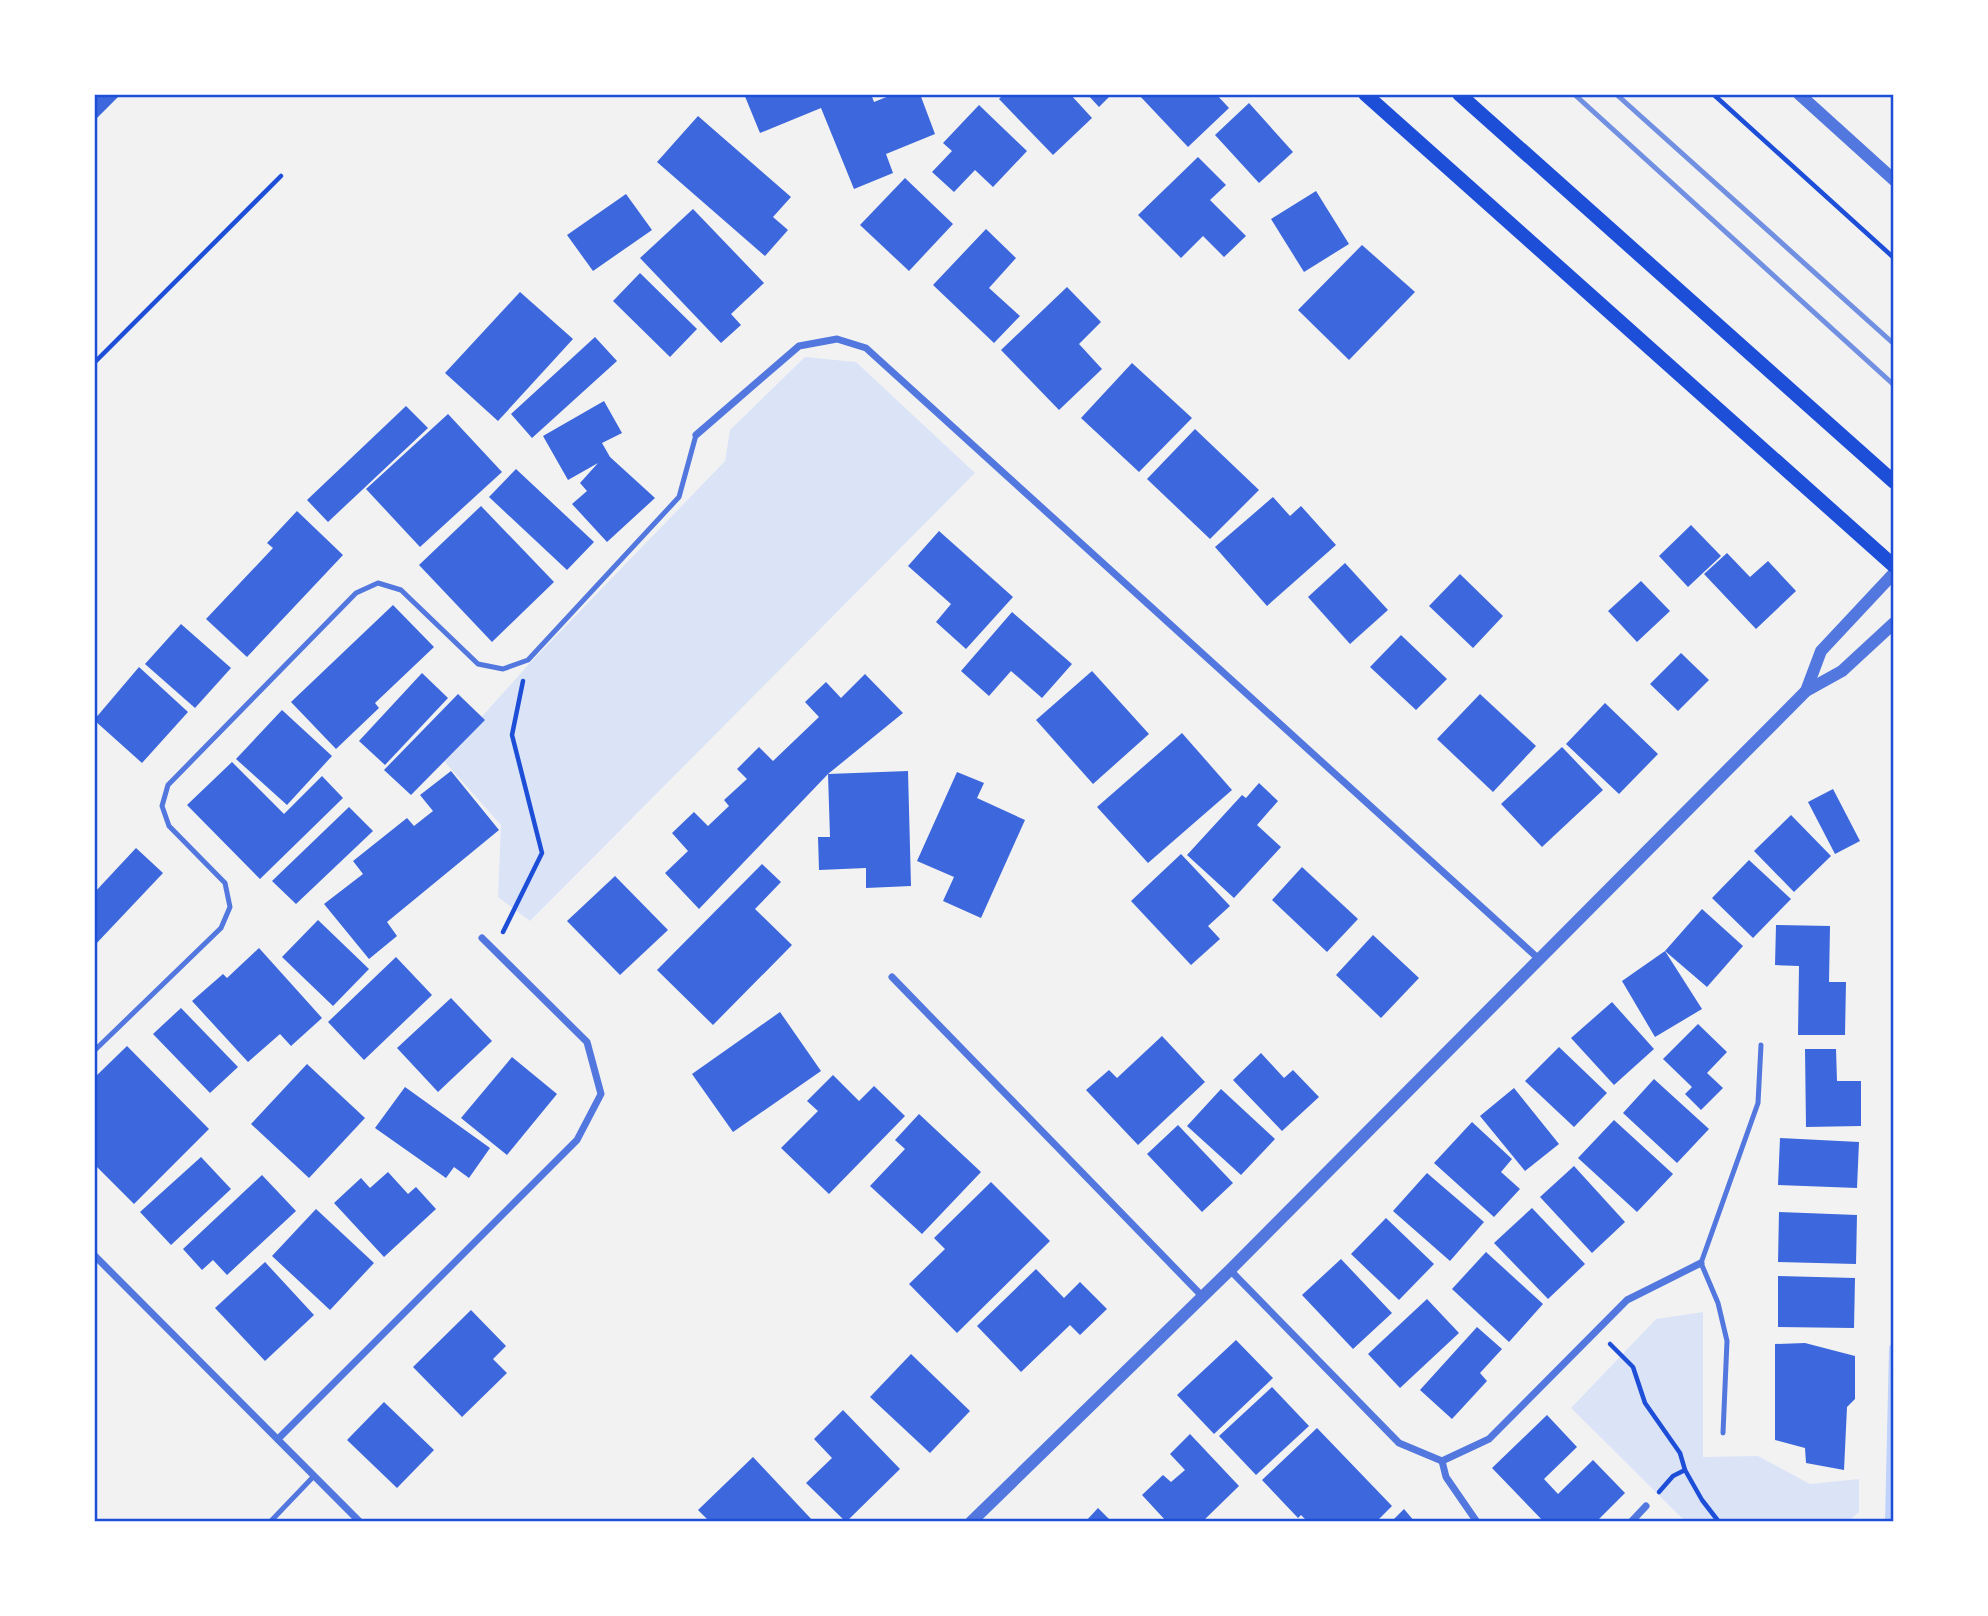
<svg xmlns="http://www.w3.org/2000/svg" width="1988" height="1616" font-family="Inter,sans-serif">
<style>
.green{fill:#dbe4f7}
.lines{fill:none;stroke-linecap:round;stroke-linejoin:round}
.stream{stroke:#bfd3fe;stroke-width:10}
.building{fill:#3d67dc}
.path{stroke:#1d4ed8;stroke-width:4.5}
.service{stroke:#5277de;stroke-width:5}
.minor{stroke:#5277de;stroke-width:7}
.tertiary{stroke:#5277de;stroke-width:12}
.secondary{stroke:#1d4ed8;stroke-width:14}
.rail{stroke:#7290e2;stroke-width:5}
.neatline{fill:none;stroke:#1d4ed8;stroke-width:2.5}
</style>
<rect width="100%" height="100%" fill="#f2f2f2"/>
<g class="green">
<polygon points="805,357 856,362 975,473 530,921 498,897 501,825 443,760 530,663 725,461 730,430"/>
<polygon points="1703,1312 1703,1457 1758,1456 1810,1484 1859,1479 1859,1512 1849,1521 1685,1521 1571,1408 1656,1319"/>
</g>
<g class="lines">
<polyline class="stream" points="1890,1522 1894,1348"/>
</g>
<g class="building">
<polygon points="94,94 121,94 94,121"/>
<polygon points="744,94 871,94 874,102 894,94 920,94 935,134 886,154 893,173 854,189 821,108 760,133"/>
<polygon points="1004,94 1070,94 1092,118 1053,155 999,99"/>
<polygon points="1087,94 1112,94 1099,107"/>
<polygon points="1138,94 1216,94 1229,108 1188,147"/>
<polygon points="1249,103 1293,152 1259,183 1215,135"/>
<polygon points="979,105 1027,151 993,187 975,170 954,192 932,172 952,151 943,143"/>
<polygon points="698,116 791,197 773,217 788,230 765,256 657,162"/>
<polygon points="1198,157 1226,185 1210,200 1246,236 1224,257 1203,236 1181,258 1138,215"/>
<polygon points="905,178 953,224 909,271 860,225"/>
<polygon points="1316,191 1349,244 1304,272 1271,219"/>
<polygon points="626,194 652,230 593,271 567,235"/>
<polygon points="693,209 764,283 731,314 741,325 721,343 640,258"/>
<polygon points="986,229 1016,258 989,288 1020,316 994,343 933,285"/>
<polygon points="1362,245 1415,292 1349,360 1298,310"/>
<polygon points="640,273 697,329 670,357 613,301"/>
<polygon points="1067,287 1101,322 1079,344 1102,369 1059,410 1001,350"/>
<polygon points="520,292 573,339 498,421 445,373"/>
<polygon points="595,337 617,361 532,438 511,414"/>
<polygon points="1132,363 1192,418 1139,472 1081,418"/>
<polygon points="604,401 622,433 602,443 610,457 655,498 607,542 572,504 587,491 580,483 598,463 568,480 543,436"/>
<polygon points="406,406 428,428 328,522 307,500"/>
<polygon points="448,414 502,472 420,547 366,489"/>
<polygon points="1195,429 1259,490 1210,539 1147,479"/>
<polygon points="516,469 594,542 567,570 489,497"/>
<polygon points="1273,497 1290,516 1301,506 1336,545 1267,606 1215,547"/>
<polygon points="481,506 554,582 492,642 419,565"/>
<polygon points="297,511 343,555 247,657 206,619 273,548 267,543"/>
<polygon points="1691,525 1721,556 1688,587 1659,556"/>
<polygon points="939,531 1013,597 966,649 936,622 951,604 908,566"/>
<polygon points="1727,553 1750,577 1768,561 1796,591 1756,629 1704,574"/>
<polygon points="1345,563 1388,610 1350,644 1308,597"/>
<polygon points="1460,574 1503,616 1473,648 1429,606"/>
<polygon points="1641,581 1670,611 1637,642 1608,611"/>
<polygon points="393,605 434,647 375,703 379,708 336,749 291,702"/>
<polygon points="1012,612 1072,664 1042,698 1011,671 989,696 961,671"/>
<polygon points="181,624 231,668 195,708 145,664"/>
<polygon points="1401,635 1447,679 1416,710 1370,667"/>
<polygon points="1681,653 1709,680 1678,711 1650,684"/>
<polygon points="139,667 188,712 142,763 94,720"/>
<polygon points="1092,671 1149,734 1093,784 1036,720"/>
<polygon points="422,673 448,698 385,765 359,741"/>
<polygon points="865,674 903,713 828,774 908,771 911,886 866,888 866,868 819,870 818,837 830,837 828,774 699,909 665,873 688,851 672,833 694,812 708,826 729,806 724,800 747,779 737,769 759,747 773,761 819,717 805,702 826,682 841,698"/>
<polygon points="458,694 485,720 411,795 384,770"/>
<polygon points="1480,694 1536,746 1493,792 1437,739"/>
<polygon points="1605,703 1658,754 1619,794 1566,744"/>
<polygon points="282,710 332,756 287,805 236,759"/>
<polygon points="1182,733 1232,790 1148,863 1097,807"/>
<polygon points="1562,747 1603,790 1542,847 1501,804"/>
<polygon points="232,762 284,814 322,776 343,798 260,879 187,805"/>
<polygon points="451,771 499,830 387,922 397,936 369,959 324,904 363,874 353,861 407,818 414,826 433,811 420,795"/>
<polygon points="957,772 984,783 977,798 1025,820 981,918 943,901 954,877 917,861"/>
<polygon points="1259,783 1278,801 1257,825 1281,847 1234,898 1187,855 1242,795 1246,798"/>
<polygon points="1833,789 1860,841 1835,854 1808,802"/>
<polygon points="349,807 373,831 296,904 272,881"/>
<polygon points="1791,815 1831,856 1794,892 1754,851"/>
<polygon points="136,848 163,873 94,946 94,893"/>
<polygon points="1181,854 1230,906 1208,926 1220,939 1191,965 1131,901"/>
<polygon points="1749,860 1791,899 1753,938 1712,898"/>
<polygon points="762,864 781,882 755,909 792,945 713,1025 657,970"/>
<polygon points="1302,867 1358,919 1327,952 1272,900"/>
<polygon points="615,876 668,930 620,975 567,921"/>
<polygon points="1702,909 1743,946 1707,987 1665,951"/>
<polygon points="318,920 369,969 333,1006 282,957"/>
<polygon points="1776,925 1830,926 1829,982 1846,982 1845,1035 1798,1035 1799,966 1775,965"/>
<polygon points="1373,935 1419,978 1381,1018 1336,975"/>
<polygon points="259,948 322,1018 291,1046 280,1034 248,1062 192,1001 223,974 227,978"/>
<polygon points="1665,951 1702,1009 1655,1037 1622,981"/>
<polygon points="396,957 432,995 364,1060 328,1022"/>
<polygon points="451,998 492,1041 438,1092 397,1048"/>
<polygon points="1612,1002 1654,1049 1614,1085 1571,1038"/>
<polygon points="181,1008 238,1067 210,1093 153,1034"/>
<polygon points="780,1012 821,1071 733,1132 692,1074"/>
<polygon points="1698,1024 1727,1052 1707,1073 1723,1088 1701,1110 1685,1094 1692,1087 1663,1059"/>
<polygon points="1162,1036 1205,1082 1138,1145 1086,1090 1109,1070 1117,1078"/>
<polygon points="127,1046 209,1129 134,1204 94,1164 94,1078"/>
<polygon points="1559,1047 1607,1093 1574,1127 1525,1081"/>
<polygon points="1805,1049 1836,1049 1837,1081 1861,1081 1861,1126 1806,1127"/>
<polygon points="1261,1053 1284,1078 1293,1070 1319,1097 1282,1131 1233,1080"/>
<polygon points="512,1057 557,1094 507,1155 461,1118"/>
<polygon points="307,1064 365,1118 309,1178 251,1124"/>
<polygon points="833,1075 859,1101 874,1086 905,1116 829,1194 781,1148 818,1111 807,1101"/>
<polygon points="1654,1079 1709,1129 1677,1163 1623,1113"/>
<polygon points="405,1087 490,1148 469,1178 454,1167 446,1178 375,1128"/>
<polygon points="1514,1088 1559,1144 1525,1171 1480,1116"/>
<polygon points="1221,1089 1275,1139 1241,1175 1187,1126"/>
<polygon points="919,1114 981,1172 922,1234 870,1186 905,1149 895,1140"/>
<polygon points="1614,1120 1673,1174 1637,1212 1578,1158"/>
<polygon points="1472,1122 1512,1159 1501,1172 1520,1189 1494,1217 1434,1163"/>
<polygon points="1178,1125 1233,1183 1202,1212 1147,1154"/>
<polygon points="1780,1138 1859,1142 1857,1188 1778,1185"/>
<polygon points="201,1157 231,1189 171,1245 140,1212"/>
<polygon points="1574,1166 1625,1222 1592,1253 1540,1197"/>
<polygon points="388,1172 408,1194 416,1187 436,1209 384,1257 334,1203 361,1178 370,1188"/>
<polygon points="1427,1173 1484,1222 1450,1261 1393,1211"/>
<polygon points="262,1175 296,1211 227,1275 213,1260 202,1270 183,1249"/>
<polygon points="991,1182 1050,1241 957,1333 909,1284 945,1249 934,1238"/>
<polygon points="1532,1208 1585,1264 1548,1299 1494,1243"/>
<polygon points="316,1209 374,1263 330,1310 272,1256"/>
<polygon points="1779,1212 1857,1215 1856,1264 1778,1262"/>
<polygon points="1386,1218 1434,1264 1399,1300 1351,1254"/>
<polygon points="1486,1252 1543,1304 1509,1342 1452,1289"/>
<polygon points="1341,1259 1392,1313 1353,1349 1302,1295"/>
<polygon points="265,1262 314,1315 265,1361 215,1308"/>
<polygon points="1036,1269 1064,1298 1080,1282 1107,1309 1080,1335 1070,1325 1021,1372 977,1326"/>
<polygon points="1778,1276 1855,1278 1854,1328 1778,1327"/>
<polygon points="1427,1299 1459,1333 1400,1388 1368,1354"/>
<polygon points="471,1310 506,1346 493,1359 507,1373 462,1417 413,1367"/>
<polygon points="1477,1327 1502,1349 1480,1373 1487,1381 1452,1419 1420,1390"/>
<polygon points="1236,1340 1273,1378 1214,1434 1177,1395"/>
<polygon points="1805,1343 1855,1356 1855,1399 1847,1407 1844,1470 1806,1463 1805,1448 1775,1440 1775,1344"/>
<polygon points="911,1354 970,1411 930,1453 870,1397"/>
<polygon points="1272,1387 1309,1426 1256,1475 1219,1436"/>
<polygon points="384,1402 434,1450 397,1488 347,1440"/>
<polygon points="843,1410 900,1469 846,1522 806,1483 832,1458 814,1439"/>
<polygon points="1547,1415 1577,1447 1544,1479 1558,1494 1593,1460 1625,1493 1596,1522 1544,1522 1492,1468"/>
<polygon points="1317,1428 1392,1506 1376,1522 1308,1522 1301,1515 1298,1518 1262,1480"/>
<polygon points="1190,1434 1239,1486 1202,1522 1167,1522 1142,1495 1163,1475 1171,1482 1185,1470 1170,1454"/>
<polygon points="753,1457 814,1522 710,1522 698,1510"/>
<polygon points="1098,1508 1112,1522 1085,1522"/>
<polygon points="1404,1509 1415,1522 1391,1522"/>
</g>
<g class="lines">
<g class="path">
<polyline points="1713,94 1894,258"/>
<polyline points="94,363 281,176"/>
<polyline points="503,932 542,853 512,735 523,681"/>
<polyline points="1610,1344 1633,1367 1645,1403 1680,1453 1685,1470 1673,1476 1659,1492"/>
<polyline points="1685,1470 1702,1500 1719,1522"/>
</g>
<g class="service">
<polyline points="94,1051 221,928 230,907 225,883 169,826 162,806 168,785 356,593 378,583 401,590 478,664 503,669 528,660 679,497 696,435"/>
<polyline points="1723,1433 1727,1341 1718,1303 1701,1263 1758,1103 1761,1045"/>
<polyline points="270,1522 314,1476"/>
</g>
<g class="minor">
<polyline points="696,435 799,346 837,339 866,348 1540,960"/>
<polyline points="892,977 1203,1297"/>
<polyline points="94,1255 360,1522"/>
<polyline points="1230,1270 1399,1443 1442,1461 1489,1439 1627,1300 1701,1263"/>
<polyline points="278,1439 577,1140 601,1094 587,1042 482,938"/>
<polyline points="1442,1461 1446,1477 1477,1522"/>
<polyline points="1631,1522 1646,1506"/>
</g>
<g class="tertiary">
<polyline points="1799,94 1894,180"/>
<polyline points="1806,691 1821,651 1894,573"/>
<polyline points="971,1522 1230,1270 1806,691 1842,671 1894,623"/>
</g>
<g class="secondary">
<polyline points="1365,94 1894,566"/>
<polyline points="1459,94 1894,482"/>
</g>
<g class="rail">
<polyline points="1574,94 1894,385"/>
<polyline points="1616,94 1894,344"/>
</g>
</g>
<rect width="1988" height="1616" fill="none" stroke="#ffffff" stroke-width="192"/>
<rect x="96" y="96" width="1796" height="1424" class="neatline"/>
</svg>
